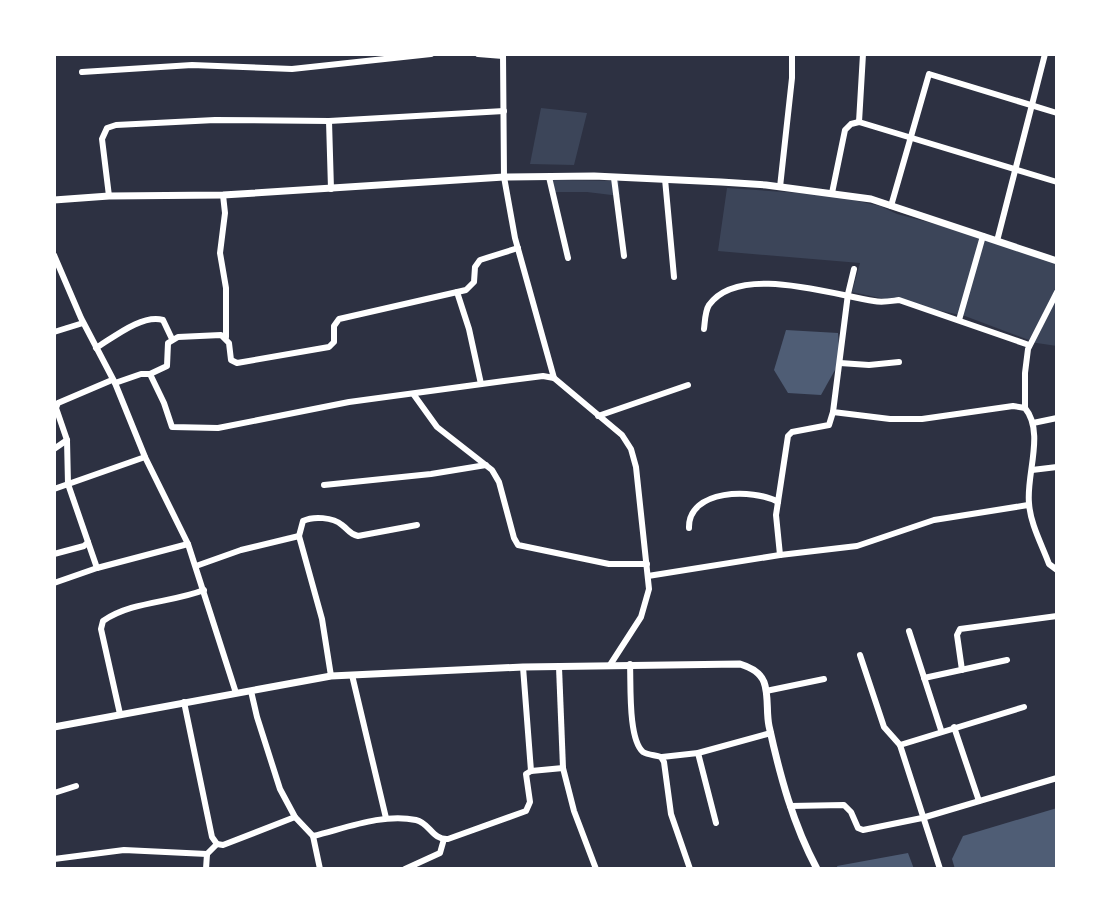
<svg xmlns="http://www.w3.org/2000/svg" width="1111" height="923" font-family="Cabin,sans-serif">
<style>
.green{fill:#3c4559}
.water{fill:#4f5d75}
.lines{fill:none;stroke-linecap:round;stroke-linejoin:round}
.minor{stroke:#fff;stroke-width:6}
.tertiary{stroke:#fff;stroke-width:7}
</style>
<rect width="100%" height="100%" fill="#2d3142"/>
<g class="green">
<polygon points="541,108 587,113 574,165 530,164"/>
<polygon points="553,180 619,181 620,196 587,192 555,192"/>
<polygon points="727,188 830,195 880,206 897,214 988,238 1057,261 1057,346 1030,342 1037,326 1029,340 965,316 852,292 860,263 718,251"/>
</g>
<g class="water">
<polygon points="786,330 838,333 840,361 821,395 788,393 774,370"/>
<polygon points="1057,808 1057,869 955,869 952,859 963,836"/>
<polygon points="908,853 914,869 838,869 837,866"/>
</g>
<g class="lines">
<g class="minor">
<polyline points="478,54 503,56"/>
<polyline points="503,54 504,177 515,238 554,378 622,435 631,449 636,467 649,589 641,617 610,665"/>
<polyline points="82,72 192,65 292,69 431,54"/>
<polyline points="329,121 331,189"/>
<polyline points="859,122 863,54"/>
<polyline points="549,177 568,258"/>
<polyline points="614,178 624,256"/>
<polyline points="665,179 674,277"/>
<polyline points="780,187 792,78 792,54"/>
<polyline points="832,193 845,130 851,124 859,122 1057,182"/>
<polyline points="223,195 225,213 220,253 226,288 226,337"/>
<polyline points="109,196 102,139 107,128 116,125 215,120 329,121 504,111"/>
<polyline points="891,206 929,74 1057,113"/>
<polyline points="997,241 1045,54"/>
<polyline points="54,255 81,318 115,383 145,457 188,544 236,693"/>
<path d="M854,269l-6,25 -15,118 57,7h32l91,-13 12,2c20,24 1,67 4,95 1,20 13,42 20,61l8,6"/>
<polyline points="457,292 469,329 481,384"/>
<polyline points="959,320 983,236"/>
<path d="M704,329c1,-8 1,-18 5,-24 30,-42 124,-10 165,-4 8,2 17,0 25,-1l130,45"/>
<polyline points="54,332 83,323"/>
<path d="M96,348c18,-11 46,-34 67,-28l9,19"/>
<polyline points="840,363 869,365 899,362"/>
<polyline points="150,374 167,366 168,343 178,337 221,335 229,343 231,360 237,363 329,347 334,342 334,326 339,319 466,290 474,282 475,267 480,260 518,248"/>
<polyline points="115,383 141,374 150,374 164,403 172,427 218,428 349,402 504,381 543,376 554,378"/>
<polyline points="414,395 437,427 492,470 499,482 514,538 518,545 609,564 647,564"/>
<polyline points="1025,408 1025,373 1028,349 1057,292"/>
<polyline points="598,416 688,385"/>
<polyline points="1033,423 1057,418"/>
<polyline points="54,449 67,440"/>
<polyline points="1032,470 1057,467"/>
<polyline points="324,485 431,474 486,465"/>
<polyline points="54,489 145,457"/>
<path d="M689,528c-1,-39 64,-40 89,-26"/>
<polyline points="299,536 322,619 331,676"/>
<polyline points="88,542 97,568"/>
<polyline points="54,554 84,546 88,542 68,484 67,440 56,408 58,403 112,380"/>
<polyline points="780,555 776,515 788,436 792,432 829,425 833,412"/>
<path d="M196,566l45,-16 58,-14 4,-15c10,-5 30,-4 39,4 7,5 7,9 16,11l59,-11"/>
<polyline points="648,576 780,555 857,546 934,520 1028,505"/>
<polyline points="54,583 97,568 188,544"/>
<polyline points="909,631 941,730"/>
<polyline points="860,655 884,727 900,745"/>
<path d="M630,664c1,20 -2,75 13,88 5,3 12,3 18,5l3,5 7,52 19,55"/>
<polyline points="523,667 531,771 563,768 574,811 596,869"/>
<polyline points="559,667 563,768"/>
<polyline points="962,670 957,635 960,629 1057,616"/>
<polyline points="352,675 386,818"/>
<polyline points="924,678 1007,660"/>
<polyline points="251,691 257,717 280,789 295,817 313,836 320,869"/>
<polyline points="766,691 824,679"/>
<polyline points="184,702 212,837 217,844 223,845 295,817"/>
<path d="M120,714l-19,-85 2,-8c29,-20 68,-18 101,-31"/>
<polyline points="954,727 979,801"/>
<polyline points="698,753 716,823"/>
<polyline points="662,757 698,753 771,733"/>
<polyline points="54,793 76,786"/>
<polyline points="790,806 844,805 851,812 858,828 863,830 922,818 1057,778"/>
<path d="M313,836c33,-8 70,-23 103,-16 14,3 16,20 32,19l78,-28 4,-9 -4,-28 5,-3"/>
<polyline points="54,859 124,850 207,854"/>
<polyline points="206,869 207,854 217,844"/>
<polyline points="405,869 440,853 444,839"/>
<polyline points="940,869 900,745 1024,707"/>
</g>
<g class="tertiary">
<polyline points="54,200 109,196 223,195 504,177 594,176 721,182 766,185 871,199 1057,261"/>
<path d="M54,727l277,-51 192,-9 217,-3c10,3 20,8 24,18 5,13 2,30 5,44 11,50 24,98 48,143"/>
</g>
</g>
<rect width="1111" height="923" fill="none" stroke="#ffffff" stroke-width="112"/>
</svg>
